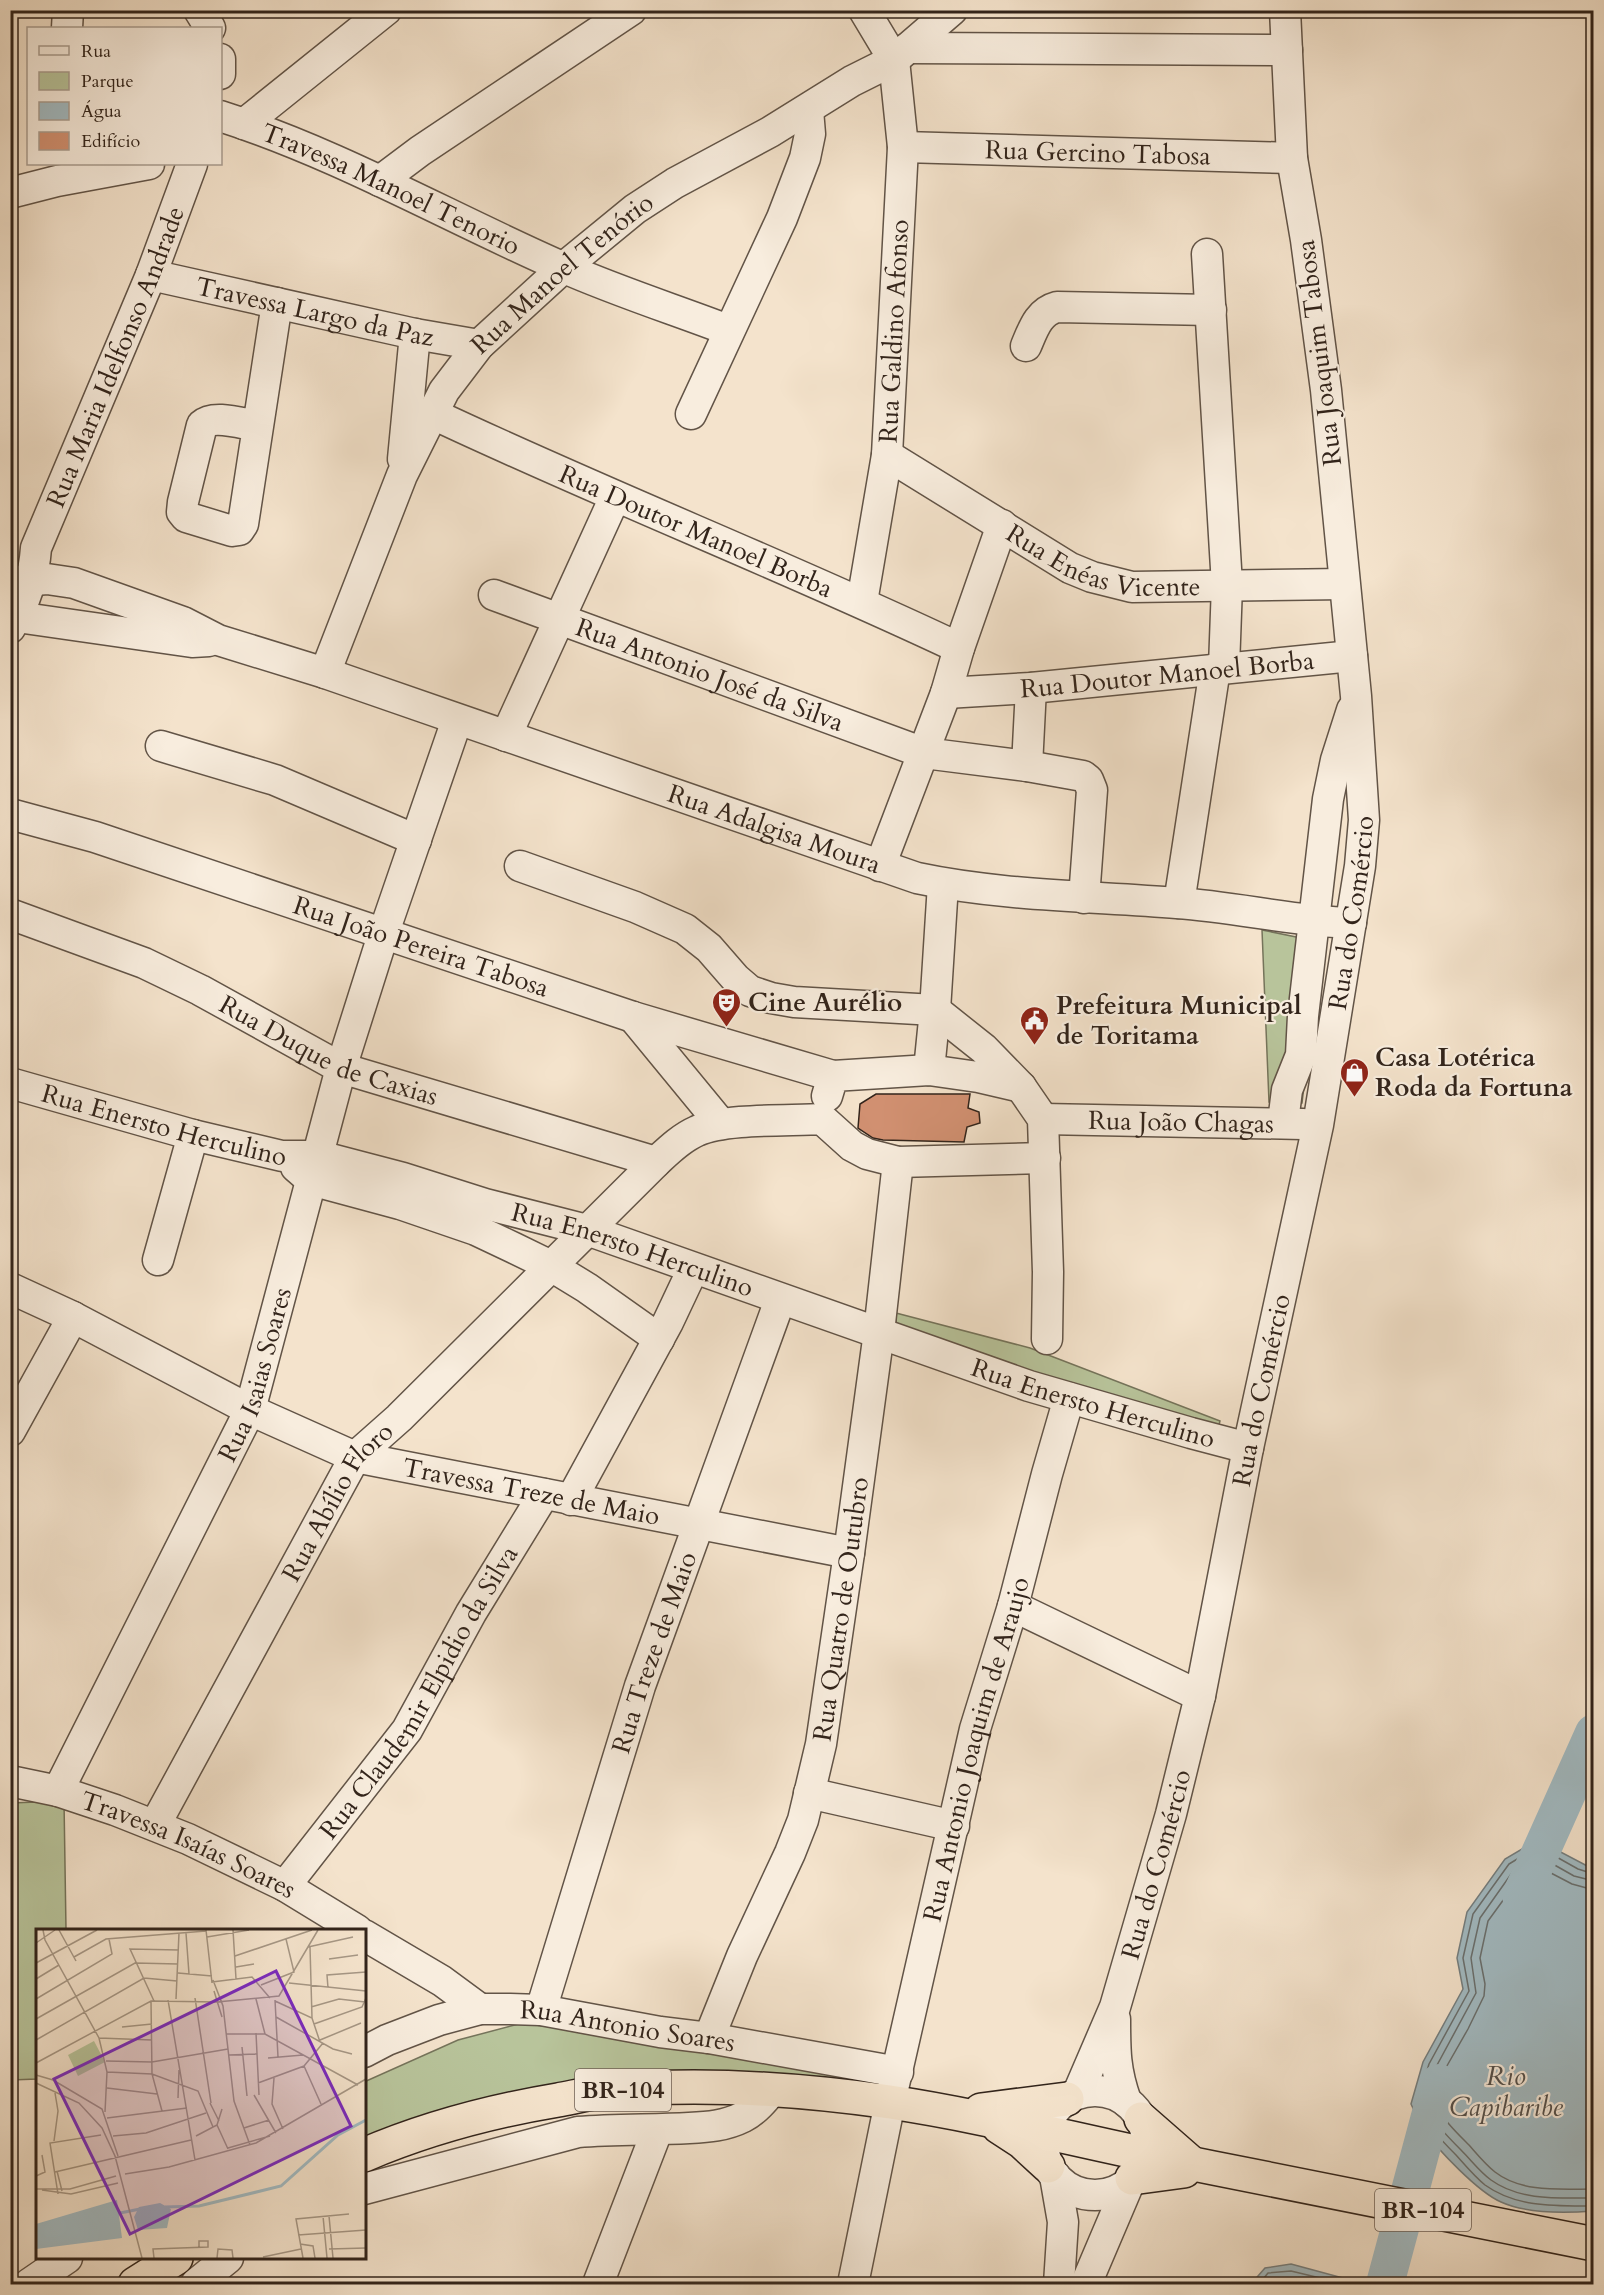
<svg xmlns="http://www.w3.org/2000/svg" width="1604" height="2295" font-family="Cardo,serif">
<style>
.green{fill:#b8c49b;stroke:#75745b;stroke-width:1.5}
.water{fill:#a2bbc3;stroke:#757f80;stroke-width:1.5}
.lines{fill:none;stroke-linecap:round;stroke-linejoin:round}
.shore{stroke:#6a706f;stroke-width:1.5}
.river{stroke:#a2bbc3;stroke-width:38}
.building{fill:#d19071;stroke:#32241b;stroke-width:1.5}
.minor-casing{stroke:#625447;stroke-width:33}
.highway-casing{stroke:#32241b;stroke-width:36}
.minor{stroke:#f8edde;stroke-width:30}
.highway{stroke:#f4e3cc;stroke-width:33}
.labels{text-anchor:middle;dominant-baseline:central;stroke-width:4.5;stroke-linejoin:round;paint-order:stroke}
.shield{fill:#f8edde;stroke:#6d6056;stroke-width:1.5}
.shield-label{font-size:24px;font-weight:bold;fill:#32241b}
.street-label{font-size:26px;fill:#32241b;stroke:#f8edde}
.poi-label{font-size:26px;font-weight:bold;fill:#32241b;stroke:#f8edde;text-anchor:start}
.water-label{font-size:27px;font-style:italic;fill:#54514d;stroke:#f8edde}
.inset-river{fill:none;stroke:#a2bbc3;stroke-width:3}
.inset-road{fill:none;stroke:#a69785;stroke-width:1.5}
.view{fill:#7b2cbf;fill-opacity:0.15;stroke:#7b2cbf;stroke-width:3}
.inset-edge{fill:none;stroke:#32241b;stroke-width:3}
</style>
<rect width="100%" height="100%" fill="#f4e3cc"/>
<filter id="stains"><feTurbulence type="fractalNoise" baseFrequency=".00333" numOctaves="4"/><feColorMatrix values="0 0 0 0 .2 0 0 0 0 .09 0 0 0 0 .02 0 0 0 .5 -.17"/></filter>
<radialGradient id="worn" r=".72"><stop offset=".6" stop-color="#630" stop-opacity="0"/><stop offset="1" stop-color="#630" stop-opacity=".3"/></radialGradient>
<g class="green">
<polygon points="1262,930 1321,942 1302,1103 1269,1102"/>
<polygon points="896,1313 1030,1348 1220,1421 1214,1444 896,1350"/>
<polygon points="64,1801 66,1930 38,1930 37,2079 11,2080 10,1803"/>
<polygon points="534,2020 581,2033 881,2076 880,2088 763,2078 365,2142 364,2082 458,2040"/>
</g>
<g class="water">
<path d="M1522,1849h33l38,20v342c-27,2 -66,3 -92,-9 -23,-10 -63,-52 -78,-73 -5,-7 -8,-17 -12,-25l12,-42 40,-73 -6,-31 10,-46 38,-53z"/>
<polygon points="1291,2264 1365,2284 1251,2284 1265,2268"/>
</g>
<g class="lines">
<g class="shore">
<path d="M1594,1874l-16,-5 -25,-14h-29l-15,9 -36,50 -10,44 6,33 -40,73 -12,39c9,21 23,36 39,52 9,10 19,22 29,30 32,23 72,21 109,21"/>
<path d="M1594,1881l-20,-5 -23,-13h-25l-12,7 -34,48 -9,40 5,35 -40,74 -11,36c8,19 22,33 36,47 10,10 19,22 30,30 29,21 68,18 103,18"/>
<path d="M1594,1890l-22,-6 -23,-12h-21l-8,5 -32,44 -8,37 5,26 -1,12 -16,33 -24,42 -9,31c7,17 21,30 34,43 8,9 16,19 26,27 27,21 66,17 99,17"/>
<polyline points="1259,2284 1268,2273 1291,2271 1345,2284"/>
</g>
<g class="river">
<polyline points="1521,1896 1594,1733"/>
<polyline points="1385,2284 1439,2083"/>
</g>
</g>
<polygon class="building" points="876,1094 970,1094 968,1108 979,1112 980,1123 967,1127 964,1142 883,1140 873,1138 858,1128 860,1104"/>
<g class="lines">
<defs>
<g id="minor">
<polyline points="199,10 210,28"/>
<polyline points="67,28 68,10"/>
<polyline points="908,48 1287,50"/>
<polyline points="220,59 220,74"/>
<path id="s1" d="M220,116c119,38 228,101 342,151 54,24 111,42 166,63"/>
<polyline points="244,124 386,10"/>
<path id="s2" d="M903,147l389,11"/>
<polyline points="380,181 420,151 631,10"/>
<polyline points="10,193 57,181 149,164"/>
<polyline points="1207,254 1227,585 1224,667"/>
<path id="s3" d="M151,275l264,59 64,11"/>
<path d="M1026,346c7,-16 12,-34 31,-39l154,3"/>
<path id="s4" d="M433,414c174,82 353,152 526,234"/>
<polyline points="691,414 782,218 805,158 810,134 808,110"/>
<path d="M258,426c-15,-2 -44,-12 -56,-1l-19,77 -1,10 4,5 46,14 7,-1 4,-6 34,-221"/>
<path id="s5" d="M887,455l183,113 22,9 40,10 212,-3"/>
<polyline points="403,459 415,334"/>
<path id="s6" d="M10,582l37,-3 27,4 109,39 35,18 107,33 592,205c85,18 174,18 260,25 59,4 115,18 174,20"/>
<path id="s7" d="M494,595l430,158 103,13 56,10 5,4 4,10 -8,108"/>
<path id="s8" d="M862,602l25,-147 16,-308 -9,-87 -30,-50"/>
<polyline points="10,616 192,642 209,641"/>
<path id="s9" d="M10,628c15,-25 24,-51 26,-80l115,-273 41,-111"/>
<path id="s10" d="M325,673l77,-198 42,-84 35,-46 84,-77 72,-59 40,-26 95,-51 82,-51 42,-21 58,-50"/>
<path id="s11" d="M946,693l85,-5 321,-32"/>
<polyline points="506,736 615,497"/>
<polyline points="161,746 275,780 416,840"/>
<polyline points="1027,766 1031,688"/>
<path id="s12" d="M10,814l85,23 538,180 200,59"/>
<polyline points="520,866 635,907 685,929 709,948 736,979 750,991 771,998 794,1002 935,1010 984,1049 1021,1087 1043,1119 1048,1272 1047,1339"/>
<polyline points="880,866 946,693 959,648 1002,525"/>
<polyline points="1179,903 1215,669"/>
<path id="s13" d="M10,914l134,49 56,27 141,78 315,94"/>
<polyline points="633,1017 721,1124"/>
<polyline points="929,1070 935,1010 943,884"/>
<path id="s14" d="M10,1083l183,52 89,21h37l84,22 82,26 102,26 442,156 162,47 57,15"/>
<polyline points="827,1096 833,1076 929,1070 978,1077 1021,1087"/>
<path id="s15" d="M1043,1119l260,5"/>
<polyline points="1283,1122 1287,1090 1301,1055 1303,1016 1328,799 1336,760 1352,710"/>
<polyline points="296,1167 311,1180 400,1204 476,1230 514,1248 551,1266 587,1288 659,1339"/>
<polyline points="158,1260 193,1135"/>
<path id="s16" d="M10,1288l63,29 177,93 105,47 494,96"/>
<polyline points="10,1431 73,1317"/>
<polyline points="571,1500 668,1322 693,1269"/>
<polyline points="1013,1606 1200,1696"/>
<path id="s17" d="M10,1781l48,10 57,19 73,29 97,47 72,44"/>
<path id="s18" d="M58,1791l192,-381 91,-342 43,-136 73,-212"/>
<polyline points="809,1793 954,1826"/>
<path id="s19" d="M155,1825l200,-368 44,-39 257,-256c12,-11 25,-24 41,-31 28,-13 92,-10 125,-12l30,27 15,8 31,8 147,-4"/>
<path id="s20" d="M285,1886l122,-156 64,-117 73,-119"/>
<polyline points="364,1935 442,1981 480,2009"/>
<path id="s21" d="M541,2010l99,-324 140,-386"/>
<path d="M1115,2019c0,32 0,51 11,82"/>
<path id="s22" d="M709,2038l33,-82 48,-103 13,-33 18,-76 28,-191 30,-221 19,-170"/>
<path id="s23" d="M364,2052l23,-12 52,-20 41,-11h30l31,1 119,22 49,6 189,34"/>
<circle cx="1095" cy="2143" r="52"/>
<path id="s24" d="M1078,2093l37,-86 56,-193 29,-118 48,-248 70,-323 42,-259 4,-46 -8,-124 -30,-306 -20,-150 -14,-82 -7,-148"/>
<polyline points="1055,2176 1063,2222 1059,2284"/>
<path d="M364,2189l214,-57c37,-3 74,-2 111,-4 19,-1 36,-2 54,-11 12,-6 21,-17 30,-28"/>
<polyline points="29,2284 67,2258"/>
<polyline points="196,2284 228,2258"/>
<polyline points="598,2284 657,2131"/>
<path id="s25" d="M853,2284l37,-182 85,-373 38,-123 34,-132 22,-76"/>
<polyline points="1086,2284 1129,2183"/>
</g>
<g id="highway">
<polyline points="981,2110 1067,2099"/>
<polyline points="1141,2119 1189,2161"/>
<polyline points="999,2127 1022,2142 1048,2166"/>
<path d="M364,2155c63,-27 128,-44 194,-55 16,-3 33,-7 49,-9 94,-9 190,-2 283,11 87,13 173,35 259,53 148,30 296,59 445,89"/>
<polyline points="1132,2178 1184,2171"/>
<polyline points="135,2284 176,2258"/>
</g>
</defs>
<use href="#minor" class="minor-casing"/>
<use href="#highway" class="highway-casing"/>
<use href="#minor" class="minor"/>
<use href="#highway" class="highway"/>
</g>
<defs>
<symbol id="theatre-pin" viewBox="-11 -11 22 30"><path d="M0 17L-7.5 6A9.5 9.5 0 1 1 7.5 6Z" fill="#8f2418" stroke="#f8edde"/><path d="M-5-5.5Q0-4 5-5.5V0Q5 5 0 6Q-5 5-5 0ZM-3.3-2.5H-1v1.5H-3.3ZM1-2.5H3.3v1.5H1ZM-2.8 1Q0 5.5 2.8 1Z" fill="#fff"/></symbol>
<symbol id="civic-pin" viewBox="-11 -11 22 30"><path d="M0 17L-7.5 6A9.5 9.5 0 1 1 7.5 6Z" fill="#8f2418" stroke="#f8edde"/><path d="M-.6-6.5H3V-4.5H.6V-3L4-1V1h2V6H-6V1h2V-1L-.6-3ZM-1.2 2.5V6h2.4V2.5Z" fill="#fff"/></symbol>
<symbol id="shop-pin" viewBox="-11 -11 22 30"><path d="M0 17L-7.5 6A9.5 9.5 0 1 1 7.5 6Z" fill="#8f2418" stroke="#f8edde"/><path d="M-5-2.5h2.3a2.7 3.5 0 0 1 5.4 0H5L5.5 6h-11ZM-1.5-2.5h3a1.5 2.3 0 0 0-3 0Z" fill="#fff"/></symbol>
</defs>
<g fill-rule="evenodd">
<use href="#theatre-pin" x="710" y="986" width="33" height="45"/>
<use href="#civic-pin" x="1018" y="1004" width="33" height="45"/>
<use href="#shop-pin" x="1338" y="1056" width="33" height="45"/>
</g>
<g class="labels">
<g class="shield">
<rect x="575" y="2069" width="96" height="42" rx="4.5"/>
<rect x="1375" y="2189" width="96" height="42" rx="4.5"/>
</g>
<g class="shield-label">
<text x="623" y="2090">BR-104</text>
<text x="1423" y="2210">BR-104</text>
</g>
<g class="street-label">
<text stroke="none"><textPath href="#s2" startOffset="195">Rua Gercino Tabosa</textPath></text>
<text stroke="none"><textPath href="#s1" startOffset="186">Travessa Manoel Tenorio</textPath></text>
<text stroke="none"><textPath href="#s10" startOffset="474">Rua Manoel Tenório</textPath></text>
<text stroke="none"><textPath href="#s3" startOffset="168">Travessa Largo da Paz</textPath></text>
<text stroke="none"><textPath href="#s8" startOffset="273">Rua Galdino Afonso</textPath></text>
<text transform="translate(1319 353) rotate(-97)">Rua Joaquim Tabosa</text>
<text stroke="none"><textPath href="#s9" startOffset="292">Rua Maria Idelfonso Andrade</textPath></text>
<text stroke="none"><textPath href="#s4" startOffset="288">Rua Doutor Manoel Borba</textPath></text>
<text stroke="none"><textPath href="#s5" startOffset="246">Rua Enéas Vicente</textPath></text>
<text stroke="none"><textPath href="#s7" startOffset="230">Rua Antonio José da Silva</textPath></text>
<text stroke="none"><textPath href="#s11" startOffset="222">Rua Doutor Manoel Borba</textPath></text>
<text stroke="none"><textPath href="#s6" startOffset="807">Rua Adalgisa Moura</textPath></text>
<text stroke="none"><textPath href="#s24" startOffset="1214">Rua do Comércio</textPath></text>
<text stroke="none"><textPath href="#s12" startOffset="432">Rua João Pereira Tabosa</textPath></text>
<text stroke="none"><textPath href="#s13" startOffset="348">Rua Duque de Caxias</textPath></text>
<text stroke="none"><textPath href="#s15" startOffset="138">Rua João Chagas</textPath></text>
<text stroke="none"><textPath href="#s14" startOffset="160">Rua Enersto Herculino</textPath></text>
<text stroke="none"><textPath href="#s14" startOffset="646">Rua Enersto Herculino</textPath></text>
<text stroke="none"><textPath href="#s18" startOffset="462">Rua Isaias Soares</textPath></text>
<text stroke="none"><textPath href="#s24" startOffset="728">Rua do Comércio</textPath></text>
<text stroke="none"><textPath href="#s14" startOffset="1132">Rua Enersto Herculino</textPath></text>
<text stroke="none"><textPath href="#s16" startOffset="564">Travessa Treze de Maio</textPath></text>
<text stroke="none"><textPath href="#s19" startOffset="372">Rua Abílio Floro</textPath></text>
<text stroke="none"><textPath href="#s22" startOffset="452">Rua Quatro de Outubro</textPath></text>
<text stroke="none"><textPath href="#s21" startOffset="375">Rua Treze de Maio</textPath></text>
<text stroke="none"><textPath href="#s20" startOffset="236">Rua Claudemir Elpidio da Silva</textPath></text>
<text stroke="none"><textPath href="#s25" startOffset="549">Rua Antonio Joaquim de Araujo</textPath></text>
<text stroke="none"><textPath href="#s17" startOffset="190">Travessa Isaías Soares</textPath></text>
<text stroke="none"><textPath href="#s24" startOffset="242">Rua do Comércio</textPath></text>
<text stroke="none"><textPath href="#s23" startOffset="273">Rua Antonio Soares</textPath></text>
</g>
<g class="poi-label">
<text x="748" y="1002">Cine Aurélio</text>
<text x="1056" y="1005">Prefeitura Municipal<tspan x="1056" dy="30">de Toritama</tspan></text>
<text x="1375" y="1057">Casa Lotérica<tspan x="1375" dy="30">Roda da Fortuna</tspan></text>
</g>
<g class="water-label">
<text x="1506" y="2076">Rio<tspan x="1506" dy="31">Capibaribe</tspan></text>
</g>
</g>
<g transform="translate(36 1929)">
<rect width="330" height="330" fill="#f4e3cc"/>
<path d="M58,112l11,21 -27,14 -10,-21z" fill="#b8c49b"/>
<path d="M81,271l5,38 -86,11v-25zM124,274l11,6 -4,19 -29,2 -4,-13 5,-10z" fill="#a2bbc3"/>
<path class="inset-river" d="M129,278l34,-1 82,-20 57,-51 28,-15M79,285l25,-5"/>
<path class="inset-road" d="M7,1l2,10 54,98 8,34 -2,40M23,1l17,31M170,1l6,53M197,1l3,49M150,4l3,41M171,8l42,-7M0,14l19,-13M272,18l45,-10M274,18l2,71M199,27l77,-26M38,28l32,-18 100,-8M293,30l29,-4M0,34l61,-33M200,38l18,-3M142,44l34,3M0,50l23,-14M177,51l10,26 11,95 16,44M176,53l40,-5 18,21M253,54l77,8M225,56l33,-13 -8,-33M292,59l-1,-13 39,-3M178,62l8,26M159,69l16,105M0,70l76,-45 -3,-15M140,70l3,-66M220,70l9,35M132,71l27,160M239,71l3,57M115,72l1,73 10,37M118,72l-24,-52 49,1M239,72l37,17 8,24M275,78l28,-8 26,3M240,88l57,32 19,5M0,90l99,-56 43,1M278,95l48,-17 4,-9M86,98l30,-3M220,104l3,62M190,105h39l93,51M63,109l53,2M0,111l108,-62 33,3M284,111l41,-17M206,118l5,49M193,126l28,-1M232,129l35,-3M70,132l46,1 76,-13M0,134l115,-62 66,1 62,-6 39,-66M268,137l17,38M71,143l45,2 46,17 15,36M0,146l17,5 49,29 16,47M238,149l-2,26 11,25M0,154l43,20 23,25 13,28 27,102M222,154l46,-17 19,-23M71,159l50,6M218,166l22,38M142,169l1,-28M174,174l9,18M71,189l80,-10M181,196l11,24M208,199l25,-8M77,207l33,-3 60,-20M160,207l21,-11 5,-16M18,212l4,-30 -3,-18M192,219l42,-12M21,242l5,20M19,243l136,-32M89,245l44,-7 87,-24 110,-64M0,247l9,-4 -3,-17M0,260h34l46,-13M6,261l29,4 47,-11M22,265l-8,-51 51,-8M287,287l4,42M293,287l4,42M262,306l68,-5M264,315l13,2 2,12M293,320l37,-1M227,328l38,-8M118,329l-1,-9 55,-2v-6h-9v6M181,329l1,-9 14,1 1,8M267,329l-7,-39 53,-5"/>
<path class="view" d="M240,42l75,155 -221,108 -76,-155z"/>
<rect width="330" height="330" class="inset-edge"/>
</g>
<rect width="1604" height="2295" fill="none" stroke="#f4e3cc" stroke-width="36"/>
<rect x="12" y="12" width="1580" height="2271" fill="none" stroke="#32241b" stroke-width="3"/>
<rect x="18" y="18" width="1568" height="2259" fill="none" stroke="#32241b" stroke-width="1.5"/>
<rect x="27" y="27" width="195" height="138" fill="#f8edde" stroke="#a99d90" stroke-width="1.5"/>
<rect x="39" y="46" width="30" height="9" fill="#f8edde" stroke="#a99d90" stroke-width="1.5"/>
<text x="81" y="57" font-size="18" fill="#32241b">Rua</text>
<rect x="39" y="72" width="30" height="18" fill="#b8c49b" stroke="#a99d90" stroke-width="1.5"/>
<text x="81" y="87" font-size="18" fill="#32241b">Parque</text>
<rect x="39" y="102" width="30" height="18" fill="#a2bbc3" stroke="#a99d90" stroke-width="1.5"/>
<text x="81" y="117" font-size="18" fill="#32241b">Água</text>
<rect x="39" y="132" width="30" height="18" fill="#d19071" stroke="#a99d90" stroke-width="1.5"/>
<text x="81" y="147" font-size="18" fill="#32241b">Edifício</text>
<rect width="100%" height="100%" filter="url(#stains)"/>
<rect width="100%" height="100%" fill="url(#worn)"/>
</svg>
